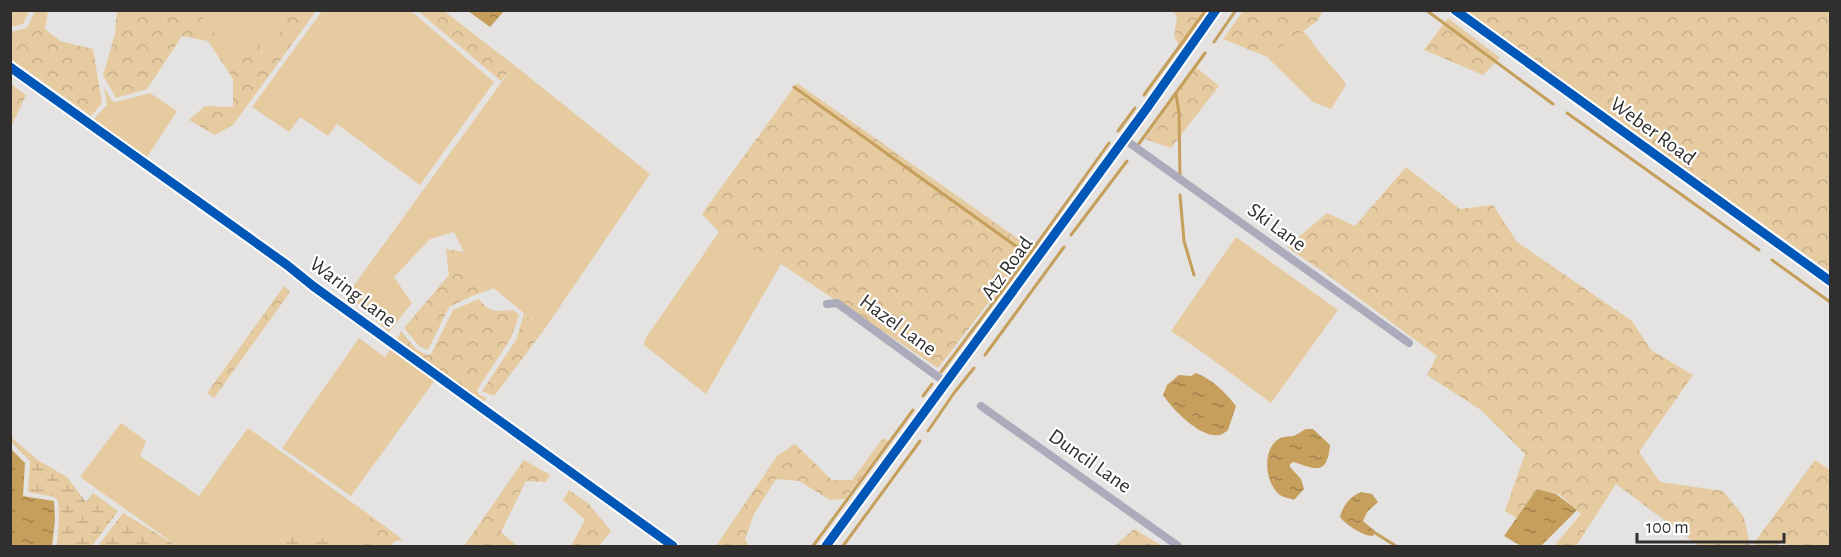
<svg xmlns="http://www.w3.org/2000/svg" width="1841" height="557" font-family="'Alegreya Sans',sans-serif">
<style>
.green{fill:#e6caa0}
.forest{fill:url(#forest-crowns)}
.wetland{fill:url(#wetland-marsh)}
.water{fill:url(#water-ripples)}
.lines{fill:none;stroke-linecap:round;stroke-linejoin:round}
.stream{stroke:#c59f5b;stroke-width:3}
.street{stroke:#ababbb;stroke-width:8}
.secondary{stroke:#a9a9ba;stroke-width:10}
.cycleway-casing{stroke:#fff;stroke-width:13}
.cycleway{stroke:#0057b8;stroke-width:9}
.labels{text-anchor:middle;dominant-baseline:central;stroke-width:4.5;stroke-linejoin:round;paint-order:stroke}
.street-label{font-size:21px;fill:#302f2e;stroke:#fff}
</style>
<defs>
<pattern id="forest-crowns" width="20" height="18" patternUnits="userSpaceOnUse" patternTransform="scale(1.5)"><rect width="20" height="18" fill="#e6caa0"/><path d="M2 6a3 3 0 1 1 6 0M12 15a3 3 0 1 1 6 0" fill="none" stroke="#c6ae8a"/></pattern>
<pattern id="wetland-marsh" width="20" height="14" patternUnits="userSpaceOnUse" patternTransform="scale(1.5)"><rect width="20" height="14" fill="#e6caa0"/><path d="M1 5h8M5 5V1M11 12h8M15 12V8" fill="none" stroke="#c6ae8a"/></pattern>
<pattern id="water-ripples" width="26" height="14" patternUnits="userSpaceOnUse" patternTransform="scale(1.5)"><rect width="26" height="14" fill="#c59f5b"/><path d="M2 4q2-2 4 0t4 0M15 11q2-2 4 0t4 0" fill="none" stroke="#a0824c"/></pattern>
</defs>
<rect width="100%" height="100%" fill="#e4e3e1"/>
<g class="green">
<polygon points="11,10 29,10 29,11 23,24 11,27"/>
<polygon points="207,11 287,11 277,37 273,54 263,60 260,45 237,66 216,33 197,25"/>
<polygon points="322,11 411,11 494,82 420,185 337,124 328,136 300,117 289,132 252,107"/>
<path d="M1303,31c8,8 11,15 18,23 8,11 19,19 25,31l-15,24 -18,-7 -46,-45z"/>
<polygon points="514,65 650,174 544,330 466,265 464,252 454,232 430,239 394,277 412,303 389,332 347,295"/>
<polygon points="104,87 112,101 116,102 150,93 177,111 145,160 92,121 107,105"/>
<polygon points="719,232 781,264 706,394 644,345 645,339"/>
<polygon points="1236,237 1338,310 1271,403 1205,354 1171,331"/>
<polygon points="359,338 385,357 397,339 408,350 440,373 351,496 282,448"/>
<polygon points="121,423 146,441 140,456 199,496 248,428 371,516 357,534 355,541 361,546 339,546 327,540 292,536 280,540 275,546 177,546 80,477"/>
</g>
<g class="forest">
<polygon points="35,11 48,11 45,29 60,41 93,49 102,103 91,116 11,59 11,32 27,28"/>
<polygon points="117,11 207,11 198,25 216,33 237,65 245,52 260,44 263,60 273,54 277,37 287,11 316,11 233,125 215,135 189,120 205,106 233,107 233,79 208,41 182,36 147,89 116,98 103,75 115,34"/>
<polygon points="418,11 444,11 514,65 501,81"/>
<polygon points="1173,11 1216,11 1184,55 1174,36 1177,17"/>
<polygon points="1243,11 1243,10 1323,11 1317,21 1267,57 1223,39"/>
<polygon points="1466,11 1830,11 1830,272 1784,239"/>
<polygon points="1448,18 1500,58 1483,75 1424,50"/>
<polygon points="1196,67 1219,86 1171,148 1145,139"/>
<polygon points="797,83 1031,248 938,368 781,264 719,232 702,214"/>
<polygon points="11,84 26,95 11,127"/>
<polygon points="1406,167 1460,209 1493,205 1517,242 1632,321 1651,350 1693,375 1639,452 1660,482 1723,491 1744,517 1750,546 1699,546 1616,484 1576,546 1554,546 1581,514 1559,494 1537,489 1518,519 1505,511 1525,454 1481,410 1427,375 1437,356 1325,273 1287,247 1327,213 1355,226"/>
<polygon points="446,249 464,252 466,265 494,288 470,297 449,307 428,350 419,346 404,328 449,275"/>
<polygon points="284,286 290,292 214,398 207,393"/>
<path d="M479,299c9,13 18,13 34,11l6,5 -8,23 -34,52 2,5 8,3 -4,5 -75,-53 -11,-11 4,-8 15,18 11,6 4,-1 22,-44z"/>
<polygon points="524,314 544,330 494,396 482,391 516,340"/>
<polygon points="883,438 888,441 845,499 830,500 799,481 776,479 754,514 745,539 749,546 716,546 777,456 795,444 832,480 852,480"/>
<polygon points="524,460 550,475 546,482 526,481 501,532 517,546 464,546"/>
<polygon points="1815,460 1830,470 1830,546 1790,546 1783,543 1772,546 1755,546 1754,543"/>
<polygon points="569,490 588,503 611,531 599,546 571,546 585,520 563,500"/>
<polygon points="371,516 403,540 395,541 391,546 361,546 355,541 357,534"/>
<polygon points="1134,529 1162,546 1115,546"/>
</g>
<g class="wetland">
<polygon points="11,437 39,461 67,477 86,502 93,493 118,511 92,546 57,546 59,520 58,500 54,497 28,492 30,461 11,442"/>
<polygon points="123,513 177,546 98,546"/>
<path d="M309,535l18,5 12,6h-64c8,-11 21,-10 34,-11z"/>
</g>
<g class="water">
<polygon points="468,11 504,11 490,27"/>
<path d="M1196,373c17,7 28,18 40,33l-8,24c-3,2 -5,4 -8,5 -19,4 -48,-26 -57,-40l4,-10 12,-10 12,1z"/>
<path d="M1306,429h7l17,16c-3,30 -13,25 -36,17l-4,2v3l11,12 3,10 -10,11c-4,-2 -10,-2 -14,-5 -14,-11 -18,-40 -5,-53 6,-6 10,-5 18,-6 4,-1 9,-5 13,-7z"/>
<polygon points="10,448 25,463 23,496 54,501 55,520 52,546 11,546"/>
<polygon points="1537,489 1556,494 1577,510 1541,546 1521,546 1504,536"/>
<path d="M1361,492l11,2 6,8 -11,10 -4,9 12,10 -2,5c-10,0 -27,-11 -33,-19 3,-12 10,-20 21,-25z"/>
</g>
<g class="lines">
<g class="stream">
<polyline points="1426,10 1553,104"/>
<polyline points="1214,42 1236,10"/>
<polyline points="794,87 1027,254 1026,259"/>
<polyline points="1176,94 1179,113 1180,177"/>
<polyline points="1144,95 1206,10"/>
<polyline points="1567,113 1759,250"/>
<polyline points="1118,131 1135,108"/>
<polyline points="1138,145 1205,53"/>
<polyline points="1180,195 1184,241 1194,275"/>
<polyline points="1071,235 1127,161"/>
<polyline points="1772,260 1830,302"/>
<polyline points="985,355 1064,247"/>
<polyline points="941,372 1026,259 1109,143"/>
<polyline points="923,396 932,384"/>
<polyline points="928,431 954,393 974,368"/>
<polyline points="1372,531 1396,546"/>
<polyline points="813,546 913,410"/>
<polyline points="843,546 920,441"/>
</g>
<g class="street">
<polyline points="10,67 287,265 313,286 673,546"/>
<polyline points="1124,139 1409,343"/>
<polyline points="827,304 837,303 945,382"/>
<polyline points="981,406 1178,546"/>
</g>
<g class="secondary">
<polyline points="1455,10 1830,281"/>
<polyline points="826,546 1147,108 1216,10"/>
</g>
<defs>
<g id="cycleway">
<polyline points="1455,10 1830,281"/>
<polyline points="10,67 287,265 313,286 673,546"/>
<polyline points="826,546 1147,108 1216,10"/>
</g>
</defs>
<use href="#cycleway" class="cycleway-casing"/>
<use href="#cycleway" class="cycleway"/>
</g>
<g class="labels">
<g class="street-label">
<text transform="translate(1653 131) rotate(36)">Weber Road</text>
<text transform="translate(1277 227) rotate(36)">Ski Lane</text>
<text transform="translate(1007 268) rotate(-54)">Atz Road</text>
<text transform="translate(353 292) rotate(37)">Waring Lane</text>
<text transform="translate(898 325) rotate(36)">Hazel Lane</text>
<text transform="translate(1090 461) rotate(35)">Duncil Lane</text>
</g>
</g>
<rect width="1841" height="557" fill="none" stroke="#302f2e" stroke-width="24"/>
<path d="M1637 533v9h147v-9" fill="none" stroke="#302f2e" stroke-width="3"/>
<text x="1646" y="533" font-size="18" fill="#302f2e" stroke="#ffffff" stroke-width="4.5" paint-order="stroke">100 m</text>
</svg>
